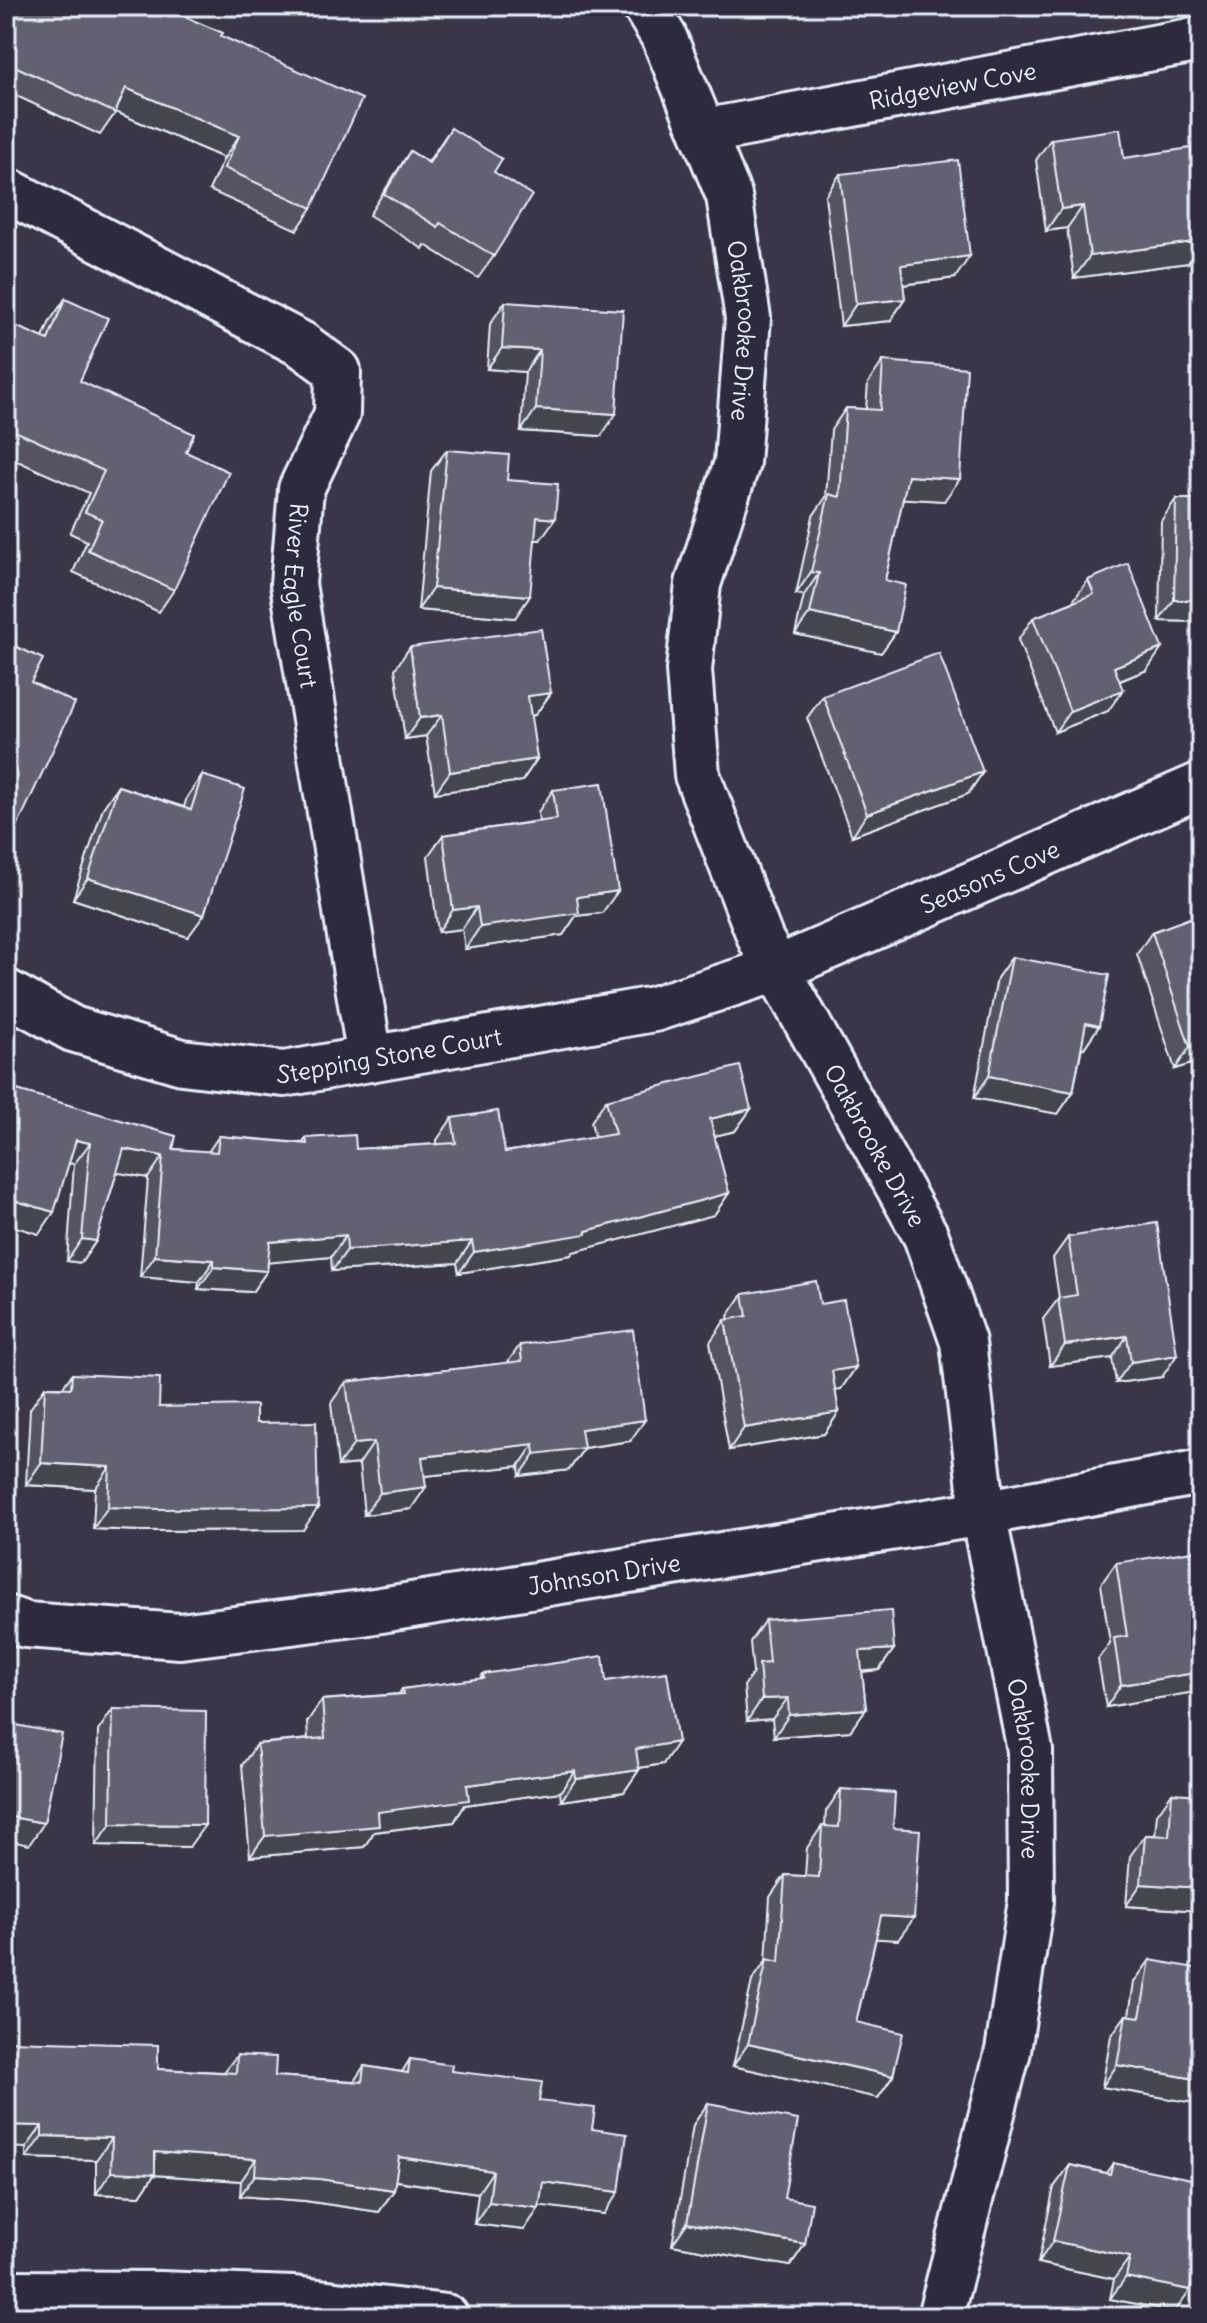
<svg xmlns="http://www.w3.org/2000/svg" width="1207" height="2323" font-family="Delius,sans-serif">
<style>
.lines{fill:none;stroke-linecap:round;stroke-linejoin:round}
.minor-casing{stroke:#e8f1f8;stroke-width:50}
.minor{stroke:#2f2a3d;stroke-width:44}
.wall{fill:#555361;stroke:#e8f1f8;stroke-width:2}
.shaded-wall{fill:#45444f;stroke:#e8f1f8;stroke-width:2}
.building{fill:#636171;stroke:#e8f1f8;stroke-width:2}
.labels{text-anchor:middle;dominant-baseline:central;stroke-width:8;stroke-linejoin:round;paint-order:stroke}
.street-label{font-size:24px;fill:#e8f1f8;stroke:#2f2a3d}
</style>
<rect width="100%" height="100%" fill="#3a3648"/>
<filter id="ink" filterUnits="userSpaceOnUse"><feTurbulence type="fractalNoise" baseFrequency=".0125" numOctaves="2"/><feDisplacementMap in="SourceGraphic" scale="16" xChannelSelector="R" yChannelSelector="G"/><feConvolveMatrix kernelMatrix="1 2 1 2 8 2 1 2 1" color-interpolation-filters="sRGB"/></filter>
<g filter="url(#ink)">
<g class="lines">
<defs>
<g id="minor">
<path id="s1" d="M645,6l19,31 65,159 19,122 -11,145 -39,121 -9,86 8,105 64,165 165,296 37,106 20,171 47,237 1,151 -23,150 -68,266"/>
<path id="s2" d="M703,132l498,-93"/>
<path id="s3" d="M6,190l295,154 37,27 -1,43 -36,75 -8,95 77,475"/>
<path id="s4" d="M6,992l67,37 109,33 102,12 370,-65 123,-40 424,-184"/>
<path id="s5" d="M6,1618l20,7 154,11 182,-23 621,-100 218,-41"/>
<polyline points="6,2293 160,2294 294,2299 446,2317"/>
</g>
</defs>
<use href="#minor" class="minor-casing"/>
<use href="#minor" class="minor"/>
</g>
<g class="wall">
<polygon points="6,6 221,36 312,208 297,230 209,190 224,158 116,112 100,135 6,91"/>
<polygon points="451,128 494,172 494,256 478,278 425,245 423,249 369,215 410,151 428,162"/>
<polygon points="1051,139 1124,158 1188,263 1074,278 1067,228 1046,231 1036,160"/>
<polygon points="840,174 955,278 903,285 905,299 890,321 841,326 825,196"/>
<polygon points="65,299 80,381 186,452 174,590 159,612 73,572 87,541 70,533 89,493 6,456 6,322 43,338 50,321"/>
<polygon points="505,302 601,436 521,431 525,372 487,369 490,324"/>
<polygon points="883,361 944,501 903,498 885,580 896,632 881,653 795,634 804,595 796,594 813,516 826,497 831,430 846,408 866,409 868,383"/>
<polygon points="447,450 507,480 540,540 535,540 515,618 418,610 431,471"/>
<polygon points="1176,499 1201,622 1159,621 1161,521"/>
<polygon points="1088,580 1147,670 1120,681 1108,711 1055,732 1018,640 1033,618 1073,602 1073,601"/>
<polygon points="410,647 551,693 535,715 530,716 537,759 522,781 435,793 426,736 405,739 395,669"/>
<polygon points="823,696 983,772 968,794 852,836 807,718"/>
<polygon points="202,775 188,937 73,899 103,808 118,786 184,807 187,797"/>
<polygon points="553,790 602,913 576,916 563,935 465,949 462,929 438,932 428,856 443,835 539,821 538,812"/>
<polygon points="1201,914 1201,1061 1175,1069 1137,954 1152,932"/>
<polygon points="1012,957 1099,1026 1084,1048 1082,1047 1073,1092 1058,1114 974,1098 997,978"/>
<polygon points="17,1090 173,1149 208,1152 219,1136 303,1143 306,1138 356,1149 437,1144 437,1140 452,1118 505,1152 595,1138 591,1122 606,1100 751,1109 735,1131 714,1136 729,1193 714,1215 573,1252 571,1255 459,1273 457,1263 332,1271 331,1257 268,1262 267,1271 252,1292 198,1289 199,1282 140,1277 148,1178 117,1172 96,1241 81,1263 67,1261 74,1164 69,1163 39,1234 6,1224 6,1106"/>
<polygon points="1068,1237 1162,1377 1116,1383 1112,1358 1050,1366 1043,1319 1059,1298 1053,1258"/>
<polygon points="743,1294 820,1304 856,1367 841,1389 835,1390 839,1412 824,1434 729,1450 710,1342 725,1320 729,1320 728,1316"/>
<polygon points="520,1345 630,1441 584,1448 569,1470 520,1476 519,1466 425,1476 411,1509 364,1515 359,1464 338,1466 331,1403 346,1382 507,1363"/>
<polygon points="72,1374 159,1407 256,1423 303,1530 142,1531 93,1529 95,1489 26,1485 30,1409 45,1387 63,1387"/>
<polygon points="1201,1560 1201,1691 1106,1707 1098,1659 1110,1643 1101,1584 1116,1563"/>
<polygon points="765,1620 894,1649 879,1670 862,1672 866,1709 850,1731 774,1737 772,1719 747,1721 744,1686 753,1673 750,1642"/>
<polygon points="483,1674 606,1681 663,1764 639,1768 639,1770 624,1792 561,1801 560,1792 465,1805 454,1822 374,1832 364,1847 250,1857 242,1765 257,1744 308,1739 307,1722 322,1700 399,1694 402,1689 480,1679"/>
<polygon points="113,1709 189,1847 96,1845 98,1731"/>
<polygon points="841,1789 893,1828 898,1940 876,1938 856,2022 893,2076 878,2098 733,2066 752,1981 766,1961 770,1897 785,1875 805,1876 807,1848 822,1826 825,1826 826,1811"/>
<polygon points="1172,1793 1201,1911 1126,1906 1130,1856 1145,1835 1155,1835 1157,1814"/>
<polygon points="1150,1960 1200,2104 1102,2087 1111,2036 1126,2015 1129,2015 1134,1982"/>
<polygon points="6,2041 158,2069 224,2072 237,2055 275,2076 354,2081 364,2066 402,2072 410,2059 539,2101 592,2129 604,2214 540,2205 524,2230 474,2224 478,2193 395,2181 394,2190 379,2212 305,2201 240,2196 241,2181 154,2175 140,2196 96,2194 96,2160 26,2158 26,2148"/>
<polygon points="708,2103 784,2198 805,2244 790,2266 672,2245 693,2125"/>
<polygon points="1113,2163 1175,2311 1110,2299 1114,2279 1038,2263 1054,2187 1070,2165 1106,2173"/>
</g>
<g class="shaded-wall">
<polygon points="126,88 239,136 224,158 111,110"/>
<polygon points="1083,206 1067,228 1046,231 1061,209"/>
<polygon points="1201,241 1201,244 1188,263 1074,278 1090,256"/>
<polygon points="970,256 955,278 886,287 901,265"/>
<polygon points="905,299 890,321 841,326 856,304"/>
<polygon points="502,348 540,350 525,372 487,369"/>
<polygon points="536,409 616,414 601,436 521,431"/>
<polygon points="908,476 960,479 944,501 893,498"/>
<polygon points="537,517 555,519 540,540 521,539"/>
<polygon points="811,572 819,573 804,595 796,594"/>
<polygon points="433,588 530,596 515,618 418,610"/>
<polygon points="1174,600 1201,600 1201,622 1159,621"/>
<polygon points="810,613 896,632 881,653 795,634"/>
<polygon points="1162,648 1147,670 1099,689 1114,667"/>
<polygon points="1123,690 1108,711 1055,732 1070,711"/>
<polygon points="551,693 535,715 512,718 528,696"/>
<polygon points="442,715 426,736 405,739 420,718"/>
<polygon points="537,759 522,781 435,793 450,772"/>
<polygon points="983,772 968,794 852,836 867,814"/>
<polygon points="88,878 204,915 188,937 73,899"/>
<polygon points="618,891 602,913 576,916 563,935 465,949 480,927 577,897"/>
<polygon points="477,907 462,929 438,932 453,910"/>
<polygon points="1086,1023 1099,1026 1084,1048 1071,1045"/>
<polygon points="1201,1044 1201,1061 1175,1069 1190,1047"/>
<polygon points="989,1076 1073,1092 1058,1114 974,1098"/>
<polygon points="751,1109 735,1131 695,1141 710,1119"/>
<polygon points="76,1140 90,1143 74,1164 61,1162"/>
<polygon points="124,1149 163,1156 148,1178 108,1171"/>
<polygon points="729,1193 714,1215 573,1252 571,1255 459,1273 474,1252 586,1231"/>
<polygon points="6,1198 54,1212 39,1234 6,1224"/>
<polygon points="346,1235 331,1257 254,1264 270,1242"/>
<polygon points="82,1239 96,1241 81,1263 67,1261"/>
<polygon points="472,1241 457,1263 332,1271 347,1250"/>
<polygon points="155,1256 214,1260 199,1282 140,1277"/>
<polygon points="214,1267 267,1271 252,1292 198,1289"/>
<polygon points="1127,1336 1112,1358 1050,1366 1065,1345"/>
<polygon points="1177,1355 1162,1377 1116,1383 1131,1362"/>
<polygon points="856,1367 841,1389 816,1393 832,1371"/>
<polygon points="839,1412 824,1434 729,1450 744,1428"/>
<polygon points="645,1420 630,1441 584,1448 569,1470 520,1476 535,1454 581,1429"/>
<polygon points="374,1442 359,1464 338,1466 354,1444"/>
<polygon points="534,1444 519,1466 407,1478 422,1457"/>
<polygon points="41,1463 110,1467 95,1489 26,1485"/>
<polygon points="426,1487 411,1509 364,1515 380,1493"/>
<polygon points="108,1507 318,1508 303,1530 142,1531 93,1529"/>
<polygon points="894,1649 879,1670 845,1673 860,1651"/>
<polygon points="1201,1672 1201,1691 1106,1707 1121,1685"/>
<polygon points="788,1698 772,1719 747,1721 762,1699"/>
<polygon points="866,1709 850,1731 774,1737 789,1715"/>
<polygon points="678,1742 663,1764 621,1771 636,1749"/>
<polygon points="639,1770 624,1792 561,1801 576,1779"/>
<polygon points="575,1771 560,1792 465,1805 454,1822 374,1832 364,1847 250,1857 265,1836 378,1812 467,1785"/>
<polygon points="6,1816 44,1823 29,1845 6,1840"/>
<polygon points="111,1824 205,1825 189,1847 96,1845"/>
<polygon points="1141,1884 1201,1888 1201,1911 1126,1906"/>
<polygon points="881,1916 914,1918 898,1940 866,1938"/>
<polygon points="748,2044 893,2076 878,2098 733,2066"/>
<polygon points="1117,2065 1201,2080 1201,2102 1200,2104 1102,2087"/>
<polygon points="6,2125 42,2126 26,2148 6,2147"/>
<polygon points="42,2136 112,2138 96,2160 26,2158"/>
<polygon points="155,2152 256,2159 241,2181 154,2175 140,2196 96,2194 111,2172"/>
<polygon points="399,2157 493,2171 478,2193 384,2179"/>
<polygon points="255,2175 320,2179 394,2190 379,2212 305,2201 240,2196"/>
<polygon points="543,2182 619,2192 604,2214 528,2204"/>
<polygon points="489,2202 539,2208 524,2230 474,2224"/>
<polygon points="687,2223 805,2244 790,2266 672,2245"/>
<polygon points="1053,2241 1130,2257 1114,2279 1038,2263"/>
<polygon points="1126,2277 1190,2290 1175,2311 1110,2299"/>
</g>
<g class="building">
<polygon points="6,6 160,6 223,33 221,36 362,99 312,208 224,168 239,136 126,88 115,113 6,62"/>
<polygon points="451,128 502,159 494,172 532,195 494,256 440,223 438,227 384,194 410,151 429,163"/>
<polygon points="1120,129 1124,158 1191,148 1201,224 1201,241 1090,256 1083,206 1061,209 1051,139"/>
<polygon points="958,160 970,256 901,265 905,299 856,304 840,174"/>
<polygon points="65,299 108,318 80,381 194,434 186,452 229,472 174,590 88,550 102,519 85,512 104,471 6,427 6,322 48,340"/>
<polygon points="505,302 623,310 616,414 536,409 540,350 502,348"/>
<polygon points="883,361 967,368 960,479 908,476 885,580 906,585 896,632 810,613 819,573 811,572 829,494 840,497 846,408 880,410"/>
<polygon points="447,450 509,455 507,480 558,484 555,519 537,517 530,596 433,588"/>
<polygon points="1176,499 1201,499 1201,600 1174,600"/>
<polygon points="1128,563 1162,648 1114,667 1123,690 1070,711 1033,618 1094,594 1088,580"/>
<polygon points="541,629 551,693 528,696 537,759 450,772 442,715 420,718 410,647"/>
<polygon points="6,642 43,659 31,682 75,703 7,848 6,848"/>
<polygon points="939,653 983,772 867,814 823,696"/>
<polygon points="202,775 245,789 204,915 88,878 118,786 191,810"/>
<polygon points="602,783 618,891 577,897 579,913 480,927 477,907 453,910 443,835 557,819 553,790"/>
<polygon points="1201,914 1201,1044 1190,1047 1152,932"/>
<polygon points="1012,957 1109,975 1099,1026 1086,1023 1073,1092 989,1076"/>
<polygon points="740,1066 751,1109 710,1119 729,1193 586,1231 586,1234 474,1252 472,1241 347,1250 346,1235 270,1242 267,1271 214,1267 214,1260 155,1256 163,1156 124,1149 96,1241 82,1239 90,1143 76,1140 54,1212 6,1198 6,1113 10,1115 17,1090 176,1136 173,1149 217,1152 219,1136 307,1144 306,1138 355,1135 356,1149 456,1143 452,1118 498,1111 505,1152 615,1134 606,1100"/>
<polygon points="1157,1223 1177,1355 1131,1362 1127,1336 1065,1345 1058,1298 1077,1295 1068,1237"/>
<polygon points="816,1281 820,1304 844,1300 856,1367 832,1371 839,1412 744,1428 725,1320 747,1316 743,1294"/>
<polygon points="633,1330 645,1420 581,1429 584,1448 535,1454 534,1444 422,1457 426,1487 380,1493 374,1442 354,1444 346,1382 522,1361 520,1345"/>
<polygon points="6,1350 12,1352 6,1371"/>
<polygon points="72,1374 160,1378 159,1407 256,1405 256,1423 316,1422 318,1508 157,1509 108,1507 110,1467 41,1463 45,1387 71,1388"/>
<polygon points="1199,1550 1201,1560 1201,1672 1121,1685 1114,1638 1127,1636 1116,1563"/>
<polygon points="891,1610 894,1649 860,1651 866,1709 789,1715 788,1698 762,1699 759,1664 769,1663 765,1620"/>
<polygon points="603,1656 606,1681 667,1672 678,1742 636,1749 639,1770 576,1779 575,1771 467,1785 469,1800 378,1812 379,1826 265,1836 257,1744 325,1738 322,1700 403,1694 402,1689 484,1678 483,1674"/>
<polygon points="113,1709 206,1711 205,1825 111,1824"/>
<polygon points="6,1723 62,1734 44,1823 6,1816"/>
<polygon points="841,1789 895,1793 893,1828 920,1830 914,1918 881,1916 856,2022 903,2033 893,2076 748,2044 767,1959 779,1962 785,1875 819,1877 822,1826 839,1827"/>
<polygon points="1172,1793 1201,1795 1201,1888 1141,1884 1145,1835 1169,1836"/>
<polygon points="1150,1960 1201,1969 1201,2080 1117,2065 1126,2015 1140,2017"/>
<polygon points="6,2041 158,2045 158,2069 236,2073 237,2055 276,2057 275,2076 362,2082 364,2066 408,2073 410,2059 452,2065 451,2071 542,2082 539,2101 595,2108 592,2129 627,2134 619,2192 543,2182 539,2208 489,2202 493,2171 399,2157 394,2190 320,2179 255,2175 256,2159 155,2152 155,2174 111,2172 112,2138 42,2136 42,2126 6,2125"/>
<polygon points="708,2103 798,2120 784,2198 812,2203 805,2244 687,2223"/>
<polygon points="1113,2163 1201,2181 1201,2239 1190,2290 1126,2277 1130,2257 1053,2241 1070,2165 1110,2174"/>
</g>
</g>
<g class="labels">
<g class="street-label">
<text stroke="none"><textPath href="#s2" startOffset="254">Ridgeview Cove</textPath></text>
<text stroke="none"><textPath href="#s1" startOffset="344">Oakbrooke Drive</textPath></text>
<text stroke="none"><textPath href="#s3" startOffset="612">River Eagle Court</textPath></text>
<text stroke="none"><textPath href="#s4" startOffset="1030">Seasons Cove</textPath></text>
<text stroke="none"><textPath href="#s4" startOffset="400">Stepping Stone Court</textPath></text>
<text stroke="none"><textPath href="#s1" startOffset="1208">Oakbrooke Drive</textPath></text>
<text stroke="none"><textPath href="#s5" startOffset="604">Johnson Drive</textPath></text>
<text stroke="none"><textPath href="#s1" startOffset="1856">Oakbrooke Drive</textPath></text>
</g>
</g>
<rect width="1207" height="2323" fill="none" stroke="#2f2a3d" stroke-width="32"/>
<rect x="16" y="16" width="1175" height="2291" fill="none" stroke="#e8f1f8" stroke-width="3" filter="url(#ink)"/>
</svg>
